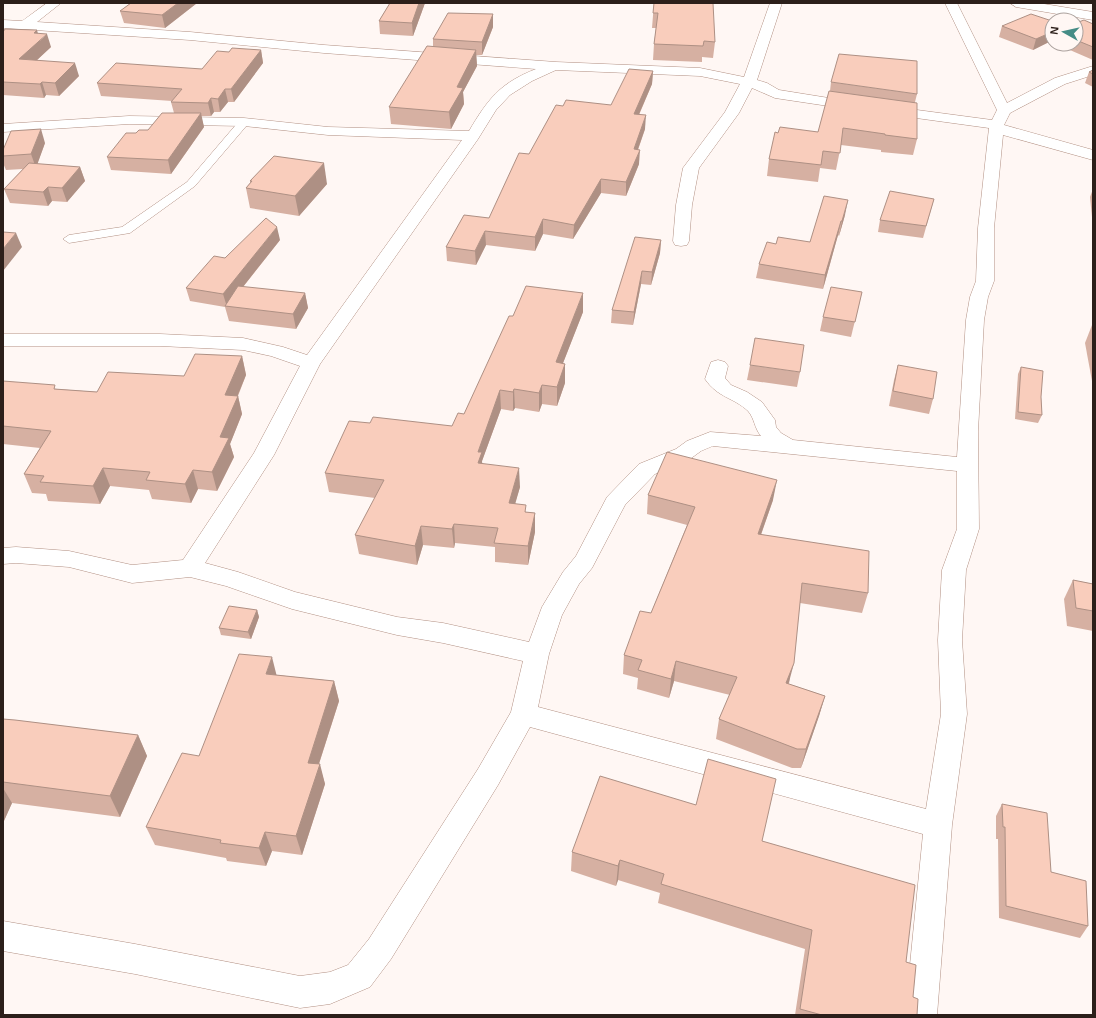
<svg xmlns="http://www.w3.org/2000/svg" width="1096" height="1018" font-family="Arial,sans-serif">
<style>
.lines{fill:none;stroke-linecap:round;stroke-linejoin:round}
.lane-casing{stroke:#b29083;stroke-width:1}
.street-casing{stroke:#b29083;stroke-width:1}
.lane{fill:#fff;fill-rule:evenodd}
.street{fill:#fff;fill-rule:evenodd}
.wall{fill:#d6b0a2}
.shaded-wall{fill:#ae9084}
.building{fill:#f9cdbc;stroke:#ae9084}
</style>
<rect width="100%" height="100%" fill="#fff7f4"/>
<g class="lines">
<defs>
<polygon id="lane" points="244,119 248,120 249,122 248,124 195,186 130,233 69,243 63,239 69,235 122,227 187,182 240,120"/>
<g id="street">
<path d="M47,3h14l-24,19 153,10 134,13 232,17 144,6 44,9 26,-74h12l-25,77 10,3 12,7 81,13 2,3 -2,3 -5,1 -80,-12 -23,-10 -13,25 -40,55 -7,37 -3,36 -2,4 -6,1 -6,-1 -2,-4 3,-36 7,-37 42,-56 15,-28 -40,-8 -144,-6 -24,11 -22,14 -14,15 -18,29 -158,225 -46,91 -69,108 33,9 57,20 102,25 46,6 86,19 13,-35 21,-35 13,-16 31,-59 32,-33 37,-15 11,-8 23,-9 51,4c-7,-8 -6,-17 -13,-25 -15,-14 -30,-13 -43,-32l6,-17 7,-2 7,2 3,4 -3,12 6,7 16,7 15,10 13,18 1,7 5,6 12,7 164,17 9,-137 4,-23 6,-16 2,-53 11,-100 -102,-14 -5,-1 -2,-3 2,-3 5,-1 105,14 5,-10 -52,-107h12l50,100 48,-25 38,-12v9l-28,9 -55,29 -6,12 89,25v10l-90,-25 -9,93v53l-6,16 -4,23 -6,111 1,98 -13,41 -4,70 5,74 -15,111 -15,190h-32l18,-181 -393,-107 -32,58 -107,174 -21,28 -40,17 -30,4 -165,-34 -132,-23v-30l132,23 165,32 30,-4 18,-7 21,-26 109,-170 33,-57 12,-51 -80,-18 -46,-8 -105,-26 -66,-23 -36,-9 -58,6 -63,-16 -53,-4 -13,1v-16l13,-1 53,4 63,14 51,-5 71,-107 46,-87 -29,-10 -28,-6 -83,-4h-157v-12h157l83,4 40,9 24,8 155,-215 -134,-5 -84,-9 -115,-2 -126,8v-8l126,-8 115,2 84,9 141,4c19,-32 31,-48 67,-62l-212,-16 -134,-13 -187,-12v-8l19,1zM713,446l244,25v58l-15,41 -4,70 3,74 -15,95 -388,-102 11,-53 13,-39 17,-31 13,-16 33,-63 30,-31 35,-15 11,-8z"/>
<polygon points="1010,3 1038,3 1093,12 1093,20 1016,7"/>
</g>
</defs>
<use href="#lane" class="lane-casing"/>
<use href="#street" class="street-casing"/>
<use href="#lane" class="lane"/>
<use href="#street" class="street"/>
</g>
<g class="wall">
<polygon points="131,3 197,3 165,28 124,23 120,11"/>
<polygon points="390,3 425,3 413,36 380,34 379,21"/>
<polygon points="654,3 715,42 713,58 702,57 702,62 653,60 654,44 656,28 652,28"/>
<polygon points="493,14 493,27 482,55 476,55 477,66 463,92 464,104 451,129 391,124 389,107 433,46 433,39"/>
<polygon points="1052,21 1052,42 1051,42 1051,41 1033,50 999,37 1002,26"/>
<polygon points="1076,23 1093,24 1093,60 1056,44 1076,44"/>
<polygon points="3,32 38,34 51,47 37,60 79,76 59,96 46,95 44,98 3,95"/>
<polygon points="261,50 263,63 234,102 228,102 220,112 214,112 211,116 201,116 204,127 171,174 111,170 107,157 136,133 148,130 174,113 171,102 172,101 101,96 97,83 202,69 229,52"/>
<polygon points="1093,70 1093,87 1085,83 1089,72"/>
<polygon points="653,71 652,84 639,115 645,129 638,150 639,164 626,196 601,193 573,239 543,234 535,251 486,245 476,265 447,261 446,247 489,218 529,154 563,106 611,105"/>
<polygon points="831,82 917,94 915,102 917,139 913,155 881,152 881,150 841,145 836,170 820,168 818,182 767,176 769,159 778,133 818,132 830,91"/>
<polygon points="45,143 37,164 80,167 85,181 67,202 52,201 48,206 10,203 4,189 23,169 6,170 3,163 3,150"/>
<polygon points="250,181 327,184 299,216 250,208 246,188 250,183"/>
<polygon points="1093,189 1093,227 1090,197"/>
<polygon points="934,199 923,238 878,232 880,220"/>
<polygon points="845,215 839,236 838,235 823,289 756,278 759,264 776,244 810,242"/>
<polygon points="280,240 243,287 305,293 308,308 296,329 229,321 225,307 190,301 186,288 225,258"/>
<polygon points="661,240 660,253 651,285 641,284 633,325 611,323 612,310"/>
<polygon points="862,292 851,337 820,331 823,317"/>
<polygon points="583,312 563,363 565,364 565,383 557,406 542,404 539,412 515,408 513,411 501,409 482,461 482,463 520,487 515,503 526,512 535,513 535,532 528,565 495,562 495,547 455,543 454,548 423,545 417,565 359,554 355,535 375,498 329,492 325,473 370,423 452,426 464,414 513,316"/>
<polygon points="1092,325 1093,326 1093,381 1092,381 1085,343"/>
<polygon points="242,356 246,375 238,396 242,414 230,444 234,457 217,491 198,489 191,503 152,499 149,490 110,486 100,504 48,501 46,494 32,493 24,474 40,448 3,444 3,381 57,389 97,392 184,376"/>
<polygon points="750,365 800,372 797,387 747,380"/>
<polygon points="898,365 933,399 929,414 889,406 894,380"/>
<polygon points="1021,367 1041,397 1042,415 1038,423 1015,419 1018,374"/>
<polygon points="648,495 773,500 761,535 868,593 862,613 800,603 789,684 825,696 819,716 801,768 792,768 716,739 719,719 730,695 674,681 669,698 637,689 638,678 623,674 624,655 651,613 687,525 647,514"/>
<polygon points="1073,580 1093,584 1093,631 1067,626 1064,599"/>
<polygon points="257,610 259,617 251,639 221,635 219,628"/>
<polygon points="277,675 334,681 339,701 319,764 325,784 302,855 272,851 266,866 227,861 226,858 155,845 146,827 199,756"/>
<polygon points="3,719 138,735 147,756 120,817 12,803 3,823"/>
<polygon points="1002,804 1051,872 1088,926 1080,938 999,918 998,839 996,839 996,816"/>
<polygon points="762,841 906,962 917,1015 795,1015 805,949 658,903 660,893 618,880 616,886 571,871 572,852"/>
</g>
<g class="shaded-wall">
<polygon points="178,3 197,3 165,28 162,15"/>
<polygon points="419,3 425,3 413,36 412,23"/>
<polygon points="493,14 493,27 482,55 482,42"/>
<polygon points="37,30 40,41 47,34 51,47 24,72 19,59 34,33"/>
<polygon points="1052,32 1052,39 1051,41 1033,50 1036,39"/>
<polygon points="261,50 263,63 234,102 231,89"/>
<polygon points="476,50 477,66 463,92 464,104 451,129 449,112 457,87"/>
<polygon points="75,63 79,76 59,96 55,83"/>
<polygon points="653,71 652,84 633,128 634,114"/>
<polygon points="42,82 46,95 44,98 40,84"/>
<polygon points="225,89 228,102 220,112 218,99"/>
<polygon points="211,98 214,112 211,116 208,103"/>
<polygon points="201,113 204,127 171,174 168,160"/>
<polygon points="646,115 645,129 633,163 634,149"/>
<polygon points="41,129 45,143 36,168 31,154"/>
<polygon points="640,150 639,164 626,196 626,182"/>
<polygon points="324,163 327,184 299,216 295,196"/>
<polygon points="80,167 85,181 67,202 62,188"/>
<polygon points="601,179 601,193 573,239 574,225"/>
<polygon points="48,187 52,201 48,206 43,192"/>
<polygon points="848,200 845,215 839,236 842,221"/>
<polygon points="543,219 543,234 535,251 535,237"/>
<polygon points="841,221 838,235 823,289 825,275"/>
<polygon points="277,227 280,240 227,307 223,294"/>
<polygon points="485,231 486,245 476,265 475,251"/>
<polygon points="16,233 22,247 3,271 3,249"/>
<polygon points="661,240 660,253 651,285 652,272"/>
<polygon points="642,271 641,284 633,325 634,312"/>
<polygon points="305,293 308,308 296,329 293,314"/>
<polygon points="583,293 583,312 556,381 556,362"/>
<polygon points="242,356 246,375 230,414 225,395"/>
<polygon points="565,364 565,383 557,406 557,387"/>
<polygon points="542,385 542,404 539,412 539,393"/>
<polygon points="514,389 515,408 513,411 513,392"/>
<polygon points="500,390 501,409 482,461 483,471 479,482 478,452"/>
<polygon points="238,396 242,414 230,444 234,457 217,491 212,472 220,437"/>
<polygon points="103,468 110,486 100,504 93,486"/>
<polygon points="519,468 520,487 510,522 509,503"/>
<polygon points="193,470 198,489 191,503 185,484"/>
<polygon points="777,480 773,500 754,554 758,534"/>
<polygon points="535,513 535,532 528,565 528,546"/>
<polygon points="454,524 455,543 454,548 452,529"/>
<polygon points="421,526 423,545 417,565 415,546"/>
<polygon points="257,610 259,617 251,639 248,632"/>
<polygon points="272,657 277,677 266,674"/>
<polygon points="676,661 674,681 669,698 671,679"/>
<polygon points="794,663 789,682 781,702 786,683"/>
<polygon points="334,681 339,701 313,782 308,763"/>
<polygon points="825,696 819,716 801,768 806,749"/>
<polygon points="138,735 147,756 120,817 110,796"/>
<polygon points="320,764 325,784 302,855 296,836"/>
<polygon points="3,788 12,803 3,823"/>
<polygon points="265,832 272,851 266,866 259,848"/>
<polygon points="620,860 618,880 616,886 618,866"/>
</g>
<g class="building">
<polygon points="131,3 178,3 162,15 120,11"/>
<polygon points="390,3 419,3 412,23 379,21"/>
<polygon points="654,3 713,3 715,42 704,41 703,46 654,44 658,13 653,13"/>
<polygon points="448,13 493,14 482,42 433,39"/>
<polygon points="1031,14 1052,21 1052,32 1036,39 1002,26"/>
<polygon points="1084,20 1093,24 1093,47 1076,40 1076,23"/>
<polygon points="5,29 37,30 34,33 47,34 19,59 75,63 55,83 42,82 40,84 3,82 3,32"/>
<polygon points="427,46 476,50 457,87 463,88 449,112 389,107"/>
<polygon points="232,48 261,50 231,89 225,89 218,99 211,98 208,103 171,102 182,89 97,83 116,63 202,69 217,51 229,52"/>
<polygon points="839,54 917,61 917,94 831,82"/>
<polygon points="629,69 653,71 634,114 646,115 634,149 640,150 626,182 601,179 574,225 543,219 535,237 485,231 475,251 446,247 464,215 489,218 519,153 529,154 556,105 563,106 566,100 611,105"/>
<polygon points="1093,70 1093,74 1089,72"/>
<polygon points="829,91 917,103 917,139 885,135 885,134 843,128 840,153 823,151 821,165 769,159 775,132 778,133 780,127 818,132"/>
<polygon points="162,113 201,113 168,160 107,157 126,133 136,133 139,130 148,130"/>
<polygon points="41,129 31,154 3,156 3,150 11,131"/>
<polygon points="274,156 324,163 295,196 246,188 252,181 250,181"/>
<polygon points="29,163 80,167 62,188 48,187 43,192 4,189"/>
<polygon points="890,191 934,199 926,226 880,220"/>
<polygon points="824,196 848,200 842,221 841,221 825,275 759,264 767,242 776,244 778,237 810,242"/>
<polygon points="266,218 277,227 223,294 186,288 214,256 225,258"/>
<polygon points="3,232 16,233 3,249"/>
<polygon points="635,237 661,240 652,272 642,271 634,312 612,310"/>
<polygon points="238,286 305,293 293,314 225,306"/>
<polygon points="526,286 583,293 556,362 565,364 557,387 542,385 539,393 514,389 513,392 500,390 478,452 482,452 478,463 519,468 509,503 526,505 525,512 535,513 528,546 494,543 498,528 454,524 452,529 421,526 415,546 355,535 384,480 325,473 349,421 370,423 373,417 452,426 458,413 464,414 509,316 513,316"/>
<polygon points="831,287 862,292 855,322 823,317"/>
<polygon points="755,338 804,345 800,372 750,365"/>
<polygon points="195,354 242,356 225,395 238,396 220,437 229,438 212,472 193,470 185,484 146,480 150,472 103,468 93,486 40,482 44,476 24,474 51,431 3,426 3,381 55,385 54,389 97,392 108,372 184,376"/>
<polygon points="898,365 937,372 933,399 893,391"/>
<polygon points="1021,367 1043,371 1041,397 1042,415 1018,412"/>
<polygon points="667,452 777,480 758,534 869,551 868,593 802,583 794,663 786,683 825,696 806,749 797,749 719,719 737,677 676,661 671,679 638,670 642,660 624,655 640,611 651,613 695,507 648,495"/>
<polygon points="1073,580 1093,584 1093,611 1076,608"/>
<polygon points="229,606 257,610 248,632 219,628"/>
<polygon points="239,654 272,657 266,674 334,681 308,763 320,764 296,836 265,832 259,848 220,843 221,840 146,827 182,753 199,756"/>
<polygon points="3,719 15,720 138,735 110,796 3,782"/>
<polygon points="708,759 776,779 762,841 915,885 906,962 916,965 913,997 918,999 917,1015 822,1015 800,1009 812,930 661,884 664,874 620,860 618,866 572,852 600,776 696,805"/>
<polygon points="1002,804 1047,813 1051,872 1086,881 1088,926 1006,906 1005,827 1003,827"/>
</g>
<rect width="1096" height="1018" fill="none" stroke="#2c1f1a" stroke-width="8"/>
<g transform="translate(1064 32) rotate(278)"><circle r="19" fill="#fff7f4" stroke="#aba19d"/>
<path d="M0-3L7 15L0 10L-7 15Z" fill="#458c86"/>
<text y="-6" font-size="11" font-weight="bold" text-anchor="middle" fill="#2c1f1a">N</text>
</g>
</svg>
